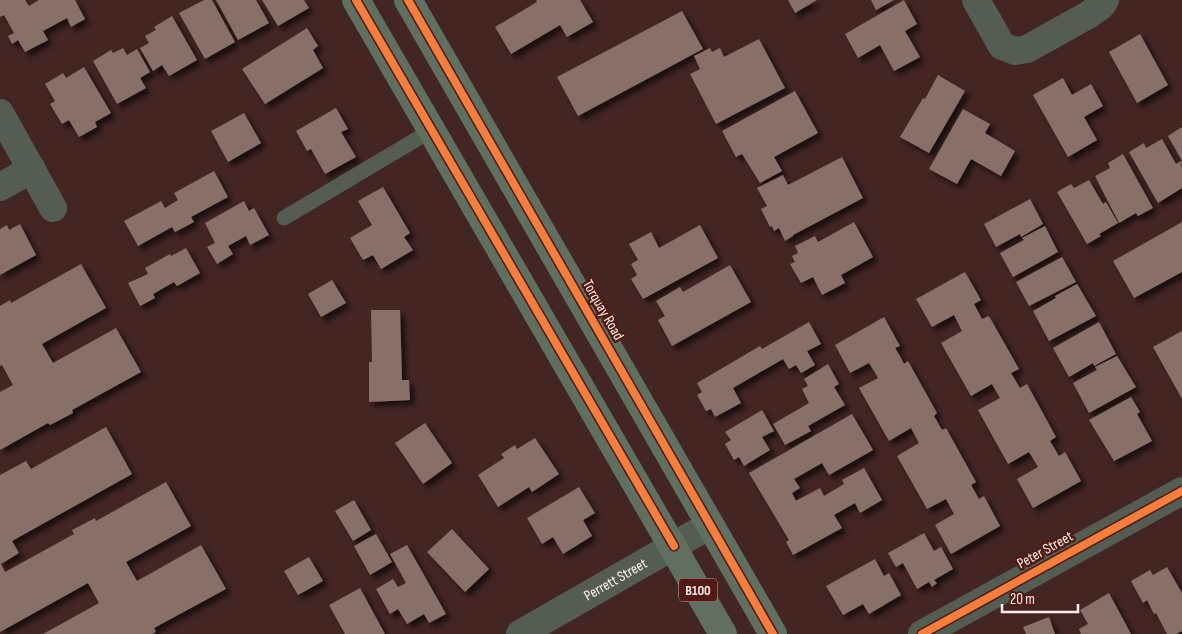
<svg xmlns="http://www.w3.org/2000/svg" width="1182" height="634" font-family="'Sofia Sans Condensed',sans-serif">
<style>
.building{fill:#886f68;filter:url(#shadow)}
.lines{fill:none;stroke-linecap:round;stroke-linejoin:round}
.lane{stroke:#555d52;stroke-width:15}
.street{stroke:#555d52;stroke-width:28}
.primary{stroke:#616f60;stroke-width:28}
.cycleway-casing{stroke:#511a14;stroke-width:11}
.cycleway{stroke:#f27e40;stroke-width:8}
.labels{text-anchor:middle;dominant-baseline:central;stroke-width:5;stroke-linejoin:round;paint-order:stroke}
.shield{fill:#511a14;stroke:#caafab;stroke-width:1}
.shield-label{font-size:14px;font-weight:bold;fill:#feefec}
.street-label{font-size:15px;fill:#feefec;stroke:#511a14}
</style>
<defs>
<filter id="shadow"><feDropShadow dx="4.5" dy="4.5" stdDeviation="2.5" flood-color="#0009"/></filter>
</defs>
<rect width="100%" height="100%" fill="#432522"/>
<g class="building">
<polygon points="0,0 25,0 29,6 39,0 75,0 85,19 71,27 67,18 43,31 48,40 25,52 18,40 12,44 8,36 14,33 4,15 0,17"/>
<polygon points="204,0 212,0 235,42 205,59 179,13"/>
<polygon points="216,0 256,0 269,23 238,40"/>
<polygon points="262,0 304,0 309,8 278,26"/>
<polygon points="536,0 580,0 593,22 567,37 560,25 511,54 495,27 537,2"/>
<polygon points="788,0 817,0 795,13"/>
<polygon points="871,0 894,0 876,10"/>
<polygon points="904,0 917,24 905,31 920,57 894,71 880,45 858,58 845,34"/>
<polygon points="682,11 703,49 578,116 557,77"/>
<polygon points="172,16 197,60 169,76 162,65 153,71 140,48 149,43 145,36 156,30 154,27"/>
<polygon points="307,28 318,46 313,50 323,68 265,104 242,69"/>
<polygon points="1140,34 1168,85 1137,103 1109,52"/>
<polygon points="759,39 785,88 716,124 690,74 700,69 694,56 710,48 712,52 720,48 724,57"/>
<polygon points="123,48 127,55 137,49 150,72 140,78 146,88 117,104 93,61 111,50 113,53"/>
<polygon points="84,67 111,113 95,122 97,127 79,137 69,120 62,124 50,104 55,101 45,84 63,73 66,78"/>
<polygon points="938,75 965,91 929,153 900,137 923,98 925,99"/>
<polygon points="1063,78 1072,95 1091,84 1103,106 1084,117 1097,140 1068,157 1033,95"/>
<polygon points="795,91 818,133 774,157 782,171 760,183 742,154 736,157 722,131"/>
<polygon points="336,108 348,129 341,132 356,157 325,174 311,149 307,151 296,131"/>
<polygon points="963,109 990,124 985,133 1015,151 1001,176 971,159 957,184 929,169"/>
<polygon points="244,113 261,143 228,162 211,131"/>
<polygon points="1182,127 1182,166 1179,162 1182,161 1168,136"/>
<polygon points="1162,139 1176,164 1179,162 1182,168 1182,188 1158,203 1129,152 1144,143 1146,148"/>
<polygon points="1123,154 1153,208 1138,216 1136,213 1119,223 1095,176 1110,168 1108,163"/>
<polygon points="842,157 863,198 793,235 793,236 785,241 779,228 774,231 772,226 770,227 761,209 767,206 757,188 783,175 788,185"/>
<polygon points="214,171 228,197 191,217 194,222 175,232 172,227 138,246 124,221 161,201 165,208 178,200 174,193"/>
<polygon points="1089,180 1103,204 1106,202 1118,223 1099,234 1101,236 1087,244 1057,192 1071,184 1074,188"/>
<polygon points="383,187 410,233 404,237 413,250 381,269 373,255 363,260 350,238 372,225 358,201"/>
<polygon points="1030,199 1043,224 1021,237 1020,234 996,247 984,224"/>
<polygon points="244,201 249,211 254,208 269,235 250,245 246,236 228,246 233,254 217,264 207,247 215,243 205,223"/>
<polygon points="854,222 873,257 841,275 845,283 822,295 813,277 801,283 790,264 795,262 792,256 798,253 795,246 815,236 818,242"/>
<polygon points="1182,222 1182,272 1134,298 1113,261"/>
<polygon points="20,224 36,255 0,275 0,229 7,225 9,230"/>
<polygon points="700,225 718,258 643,299 631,279 637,275 631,264 638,260 629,244 651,232 659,248"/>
<polygon points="1045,226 1058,252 1013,277 1000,253 1024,240 1022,238"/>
<polygon points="186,248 200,273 177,286 174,282 153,294 155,298 140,306 128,283 148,274 145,268 170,254 171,256"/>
<polygon points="1062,257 1076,282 1029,306 1016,282"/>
<polygon points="81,264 106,308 42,344 53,363 116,328 141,372 72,410 73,413 50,425 48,423 0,450 0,392 13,385 2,365 0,366 0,306 10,300 11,303"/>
<polygon points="730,265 751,302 672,346 658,320 665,316 656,301 680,287 683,292"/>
<polygon points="965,272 981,300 974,304 982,319 989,316 1019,369 1011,373 1020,388 1027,384 1056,437 1050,441 1059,456 1065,452 1081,481 1033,508 1017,479 1038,467 1029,452 1008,464 978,410 1000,398 992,384 971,396 941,343 962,331 954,315 932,327 916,299"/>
<polygon points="332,280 346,303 321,317 308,294"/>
<polygon points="1077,284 1096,316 1049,341 1033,311 1056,298 1055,296"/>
<polygon points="371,310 400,310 402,380 409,380 410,400 369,402 369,362 372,362"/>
<polygon points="884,317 900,346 895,348 900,356 904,364 908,361 937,413 934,416 942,430 946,428 976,482 971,485 979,499 984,496 1000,526 951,554 935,525 954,514 946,499 927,509 897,456 919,443 911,428 889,441 859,388 878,378 874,371 869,363 850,373 835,345"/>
<polygon points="809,322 821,344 807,351 815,365 801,373 796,365 789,369 783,359 733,388 741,403 715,417 711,409 706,411 697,395 702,392 697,383 760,346 762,349"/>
<polygon points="1099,322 1116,354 1094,366 1093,363 1069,377 1053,348"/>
<polygon points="1182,331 1182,399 1153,347"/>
<polygon points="1117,356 1136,387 1089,413 1073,383 1097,370 1095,367"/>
<polygon points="828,364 839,384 834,387 845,405 808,426 811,431 785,445 773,424 809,403 802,389 808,386 804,379"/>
<polygon points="1131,397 1140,412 1137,414 1152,441 1114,461 1089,420"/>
<polygon points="762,410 774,431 762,437 770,450 744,466 739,457 734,460 725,444 731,440 725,432"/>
<polygon points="852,414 873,450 829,475 822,463 794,479 800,488 792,493 796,501 790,504 820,488 824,496 844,484 842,480 864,468 882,500 860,513 855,503 834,515 842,528 793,555 786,542 789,540 749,473"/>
<polygon points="425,423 452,463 423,484 395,443"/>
<polygon points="106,427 132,474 12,541 19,553 1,564 5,572 74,534 72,530 95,518 96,521 166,482 191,526 126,562 137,581 201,545 226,589 154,628 156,632 152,634 43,634 99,603 88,583 0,632 0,475 26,461 31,469"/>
<polygon points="535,438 559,474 532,492 529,487 498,507 478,475 504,458 501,454 515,445 517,449"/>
<polygon points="579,487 595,513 583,520 592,536 563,554 553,537 542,544 527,518"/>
<polygon points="354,500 371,530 353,541 335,511"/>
<polygon points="452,529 489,569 465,592 427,552"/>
<polygon points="924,533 934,551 941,547 953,569 934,580 937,583 932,587 929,582 917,589 903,563 896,567 888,553"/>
<polygon points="376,534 392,562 370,575 354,546"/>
<polygon points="407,545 446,614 429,623 424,614 407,624 398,609 390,614 376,589 393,579 398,587 406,583 390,554"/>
<polygon points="309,557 323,581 298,595 284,571"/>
<polygon points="875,559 884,576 889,573 901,595 869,614 863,604 843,615 826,586"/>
<polygon points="1167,567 1182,593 1182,631 1176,634 1167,634 1156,613 1154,614 1147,600 1143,603 1131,581 1150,570 1153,575"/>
<polygon points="360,588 385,634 345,634 329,605"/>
<polygon points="1109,593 1131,634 1081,634 1079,629 1088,624 1080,610"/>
<polygon points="1049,617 1055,634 1026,634 1023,627"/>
</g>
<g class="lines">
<polyline class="lane" points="284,218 432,130"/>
<g class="street">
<polyline points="976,0 1002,46 1015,51 1027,49 1088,15 1101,6 1105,0"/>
<polyline points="0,113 53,208"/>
<polyline points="0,187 32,169"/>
<path id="s1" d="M520,634l190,-109"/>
<polyline points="922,634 1182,491"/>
</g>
<g class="primary">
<polyline points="356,0 723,634"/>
<polyline points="408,0 773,634"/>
</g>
<defs>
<g id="cycleway">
<polyline points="356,0 674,546"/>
<polyline points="408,0 773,634"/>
<polyline points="922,634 1182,491"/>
</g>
</defs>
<use href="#cycleway" class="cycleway-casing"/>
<use href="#cycleway" class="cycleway"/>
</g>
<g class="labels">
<rect class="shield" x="679" y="578.5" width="38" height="23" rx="4"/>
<g class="shield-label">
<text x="698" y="590">B100</text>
</g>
<g class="street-label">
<text transform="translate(603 310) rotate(60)">Torquay Road</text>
<text transform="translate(1045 550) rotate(-29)">Peter Street</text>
<text stroke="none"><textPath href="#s1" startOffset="110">Perrett Street</textPath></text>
</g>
</g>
<path d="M1002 604v8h76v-8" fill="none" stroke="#feefec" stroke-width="2.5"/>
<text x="1010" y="604" font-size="15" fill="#feefec" stroke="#511a14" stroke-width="4" paint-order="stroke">20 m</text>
</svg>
